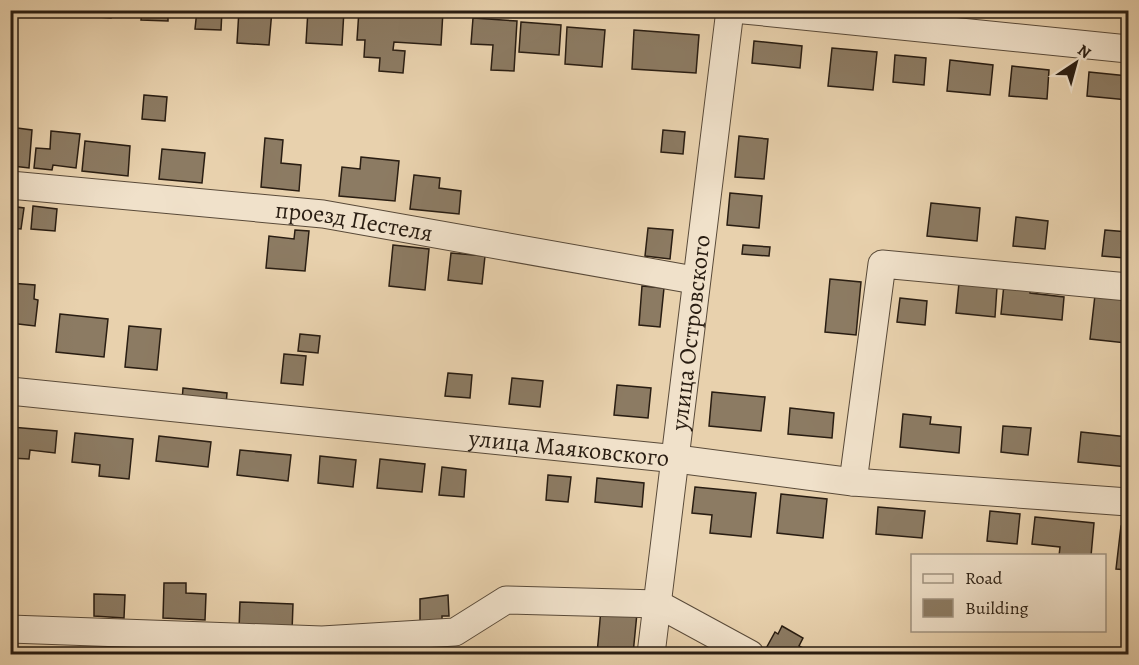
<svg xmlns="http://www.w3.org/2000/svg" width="1139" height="665" font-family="Alegreya,serif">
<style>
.building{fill:#8c7b63;stroke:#291d12;stroke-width:1.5}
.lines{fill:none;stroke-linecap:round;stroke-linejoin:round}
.street-casing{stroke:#594a39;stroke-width:29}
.street{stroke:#f0e1ca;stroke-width:27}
.labels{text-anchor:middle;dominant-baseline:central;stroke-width:6;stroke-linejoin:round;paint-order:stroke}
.street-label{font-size:24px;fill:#291d12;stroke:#f0e1ca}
</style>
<rect width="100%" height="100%" fill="#e8d1ad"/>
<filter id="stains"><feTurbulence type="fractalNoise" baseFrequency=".00333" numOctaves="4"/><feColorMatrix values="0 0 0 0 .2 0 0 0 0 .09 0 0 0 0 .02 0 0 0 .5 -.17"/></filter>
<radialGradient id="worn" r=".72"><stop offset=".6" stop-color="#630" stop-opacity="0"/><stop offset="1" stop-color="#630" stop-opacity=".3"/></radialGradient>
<g class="building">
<polygon points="85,10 111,10 111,18 85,16"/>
<polygon points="142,10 168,10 168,21 141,20"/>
<polygon points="197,10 222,10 221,30 195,29"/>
<polygon points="239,10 272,10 269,45 237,43"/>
<polygon points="308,10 344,10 342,45 306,43"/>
<polygon points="359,10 443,11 441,45 394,42 393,50 405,51 403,73 379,71 380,58 364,57 365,40 357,40"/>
<polygon points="473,18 517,21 514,71 491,70 493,45 471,44"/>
<polygon points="521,22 561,25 559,55 519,52"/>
<polygon points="567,27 605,30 602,67 565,64"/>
<polygon points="634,30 699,35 696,73 632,69"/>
<polygon points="754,41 802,46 800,68 752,63"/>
<polygon points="832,48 877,52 873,90 828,86"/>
<polygon points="895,55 926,58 924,85 893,82"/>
<polygon points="950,60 993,65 990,95 947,91"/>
<polygon points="1012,66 1049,70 1047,99 1009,96"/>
<polygon points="1089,72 1128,76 1128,100 1087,96"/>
<polygon points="144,95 167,97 165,121 142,119"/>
<polygon points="17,128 32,130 29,168 13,166 14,161 10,161 10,131 17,132"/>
<polygon points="663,130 685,132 683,154 661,152"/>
<polygon points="51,131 80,134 76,168 53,165 52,170 34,168 36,148 50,149"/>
<polygon points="739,136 768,139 764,179 735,177"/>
<polygon points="265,138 283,140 281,163 301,165 299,191 261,187"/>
<polygon points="85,141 130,146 128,176 82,171"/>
<polygon points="162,149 205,153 202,183 159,179"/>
<polygon points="361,157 399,161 395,201 339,196 342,167 360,169"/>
<polygon points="414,175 440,178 439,188 461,191 459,214 410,209"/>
<polygon points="730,193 762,196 759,228 727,225"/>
<polygon points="931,203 980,208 977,241 927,236"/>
<polygon points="10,206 24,208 21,229 10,228"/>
<polygon points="33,206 57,209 55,231 31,229"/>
<polygon points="1016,217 1048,221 1045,249 1013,246"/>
<polygon points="648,228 673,230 670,259 645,256"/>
<polygon points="295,230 309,231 305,271 266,268 269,236 294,239"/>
<polygon points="1105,230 1128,232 1125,258 1102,256"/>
<polygon points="393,245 429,249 425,290 389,286"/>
<polygon points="743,245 770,247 769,256 742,254"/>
<polygon points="451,253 485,256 482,284 448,280"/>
<polygon points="830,279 861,282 856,335 825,332"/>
<polygon points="10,283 35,285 34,299 38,300 35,326 10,323"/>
<polygon points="959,283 997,287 995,317 956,313"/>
<polygon points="1004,284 1030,286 1030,293 1064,297 1062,320 1001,314"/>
<polygon points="642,286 664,288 660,327 639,325"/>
<polygon points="1095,295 1128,298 1126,343 1090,339"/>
<polygon points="900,298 927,301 925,325 897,322"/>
<polygon points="60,314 108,319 104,357 56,352"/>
<polygon points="129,326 161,329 157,370 125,367"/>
<polygon points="300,334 320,336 318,353 298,351"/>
<polygon points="284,354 306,356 303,385 281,383"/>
<polygon points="448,373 472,375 470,398 445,396"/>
<polygon points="512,378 543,381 540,407 509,404"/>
<polygon points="617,385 651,388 648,418 614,415"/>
<polygon points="183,388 227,393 226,406 182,401"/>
<polygon points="712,392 765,397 761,431 709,426"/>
<polygon points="790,408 834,413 832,438 788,434"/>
<polygon points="903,414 931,417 930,424 961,427 959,453 900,447"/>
<polygon points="1003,426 1031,428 1028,455 1001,452"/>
<polygon points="11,427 57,431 55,453 30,450 29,459 10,458"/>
<polygon points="1081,432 1128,437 1128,467 1078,462"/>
<polygon points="75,433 133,439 129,479 99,476 100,465 72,462"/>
<polygon points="159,436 211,442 208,467 156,461"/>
<polygon points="240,450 291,455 288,481 237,475"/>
<polygon points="320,456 356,460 353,487 318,483"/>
<polygon points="380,459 425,464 422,492 377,488"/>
<polygon points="442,467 466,470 464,497 439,495"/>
<polygon points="548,475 571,477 568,502 546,500"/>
<polygon points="597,478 644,483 642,507 595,502"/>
<polygon points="695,487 756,493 751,537 710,533 712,515 692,513"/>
<polygon points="781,494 827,499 823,538 777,533"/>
<polygon points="878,507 925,511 922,538 876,534"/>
<polygon points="990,511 1020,514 1017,544 987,541"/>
<polygon points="1035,517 1094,523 1091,556 1059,556 1060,547 1032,544"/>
<polygon points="1121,526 1128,526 1128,570 1116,569"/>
<polygon points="164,583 186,583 186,593 206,594 205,620 163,618"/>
<polygon points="94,594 125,595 124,618 94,616"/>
<polygon points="448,595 449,616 442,616 442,620 420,621 420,599"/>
<polygon points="240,602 293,604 292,632 239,630"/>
<polygon points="601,609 637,613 633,654 597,654"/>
<polygon points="782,626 803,638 799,646 815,654 763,654 775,632 778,634"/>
</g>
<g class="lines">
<defs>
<g id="street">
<polyline points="744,10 1128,49"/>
<path id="s1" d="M10,185l313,29 371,66"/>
<path id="s2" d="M10,391l667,68 176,23 275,20"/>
<polyline points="853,482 882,264 1128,287"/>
<polyline points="10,629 322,640 455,632 506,600 658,604 750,654"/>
<path id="s3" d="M651,654c28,-214 51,-429 79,-644"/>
</g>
</defs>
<use href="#street" class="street-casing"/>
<use href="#street" class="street"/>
</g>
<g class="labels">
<g class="street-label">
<text stroke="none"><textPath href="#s1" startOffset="346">проезд Пестеля</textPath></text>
<text stroke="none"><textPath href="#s3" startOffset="324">улица Островского</textPath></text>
<text stroke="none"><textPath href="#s2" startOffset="562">улица Маяковского</textPath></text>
</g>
</g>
<rect width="1139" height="665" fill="none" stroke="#e8d1ad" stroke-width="36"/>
<rect x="12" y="12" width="1115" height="641" fill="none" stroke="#291d12" stroke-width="3"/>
<rect x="18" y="18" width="1103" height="629" fill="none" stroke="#291d12" stroke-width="1.5"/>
<rect x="911" y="554" width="195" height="78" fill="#f0e1ca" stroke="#a09380" stroke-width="1.5"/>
<rect x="923" y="574" width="30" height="9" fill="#f0e1ca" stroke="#a09380" stroke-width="1.5"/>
<text x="965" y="584" font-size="18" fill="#291d12">Road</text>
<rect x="923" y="599" width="30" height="18" fill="#8c7b63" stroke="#a09380" stroke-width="1.5"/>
<text x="965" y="614" font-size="18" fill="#291d12">Building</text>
<g transform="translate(1076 63) rotate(36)" stroke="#f0e1ca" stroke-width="4.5" paint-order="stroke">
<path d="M0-4.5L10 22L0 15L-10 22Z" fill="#291d12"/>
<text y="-9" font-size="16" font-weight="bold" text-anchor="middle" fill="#291d12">N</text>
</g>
<rect width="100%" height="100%" filter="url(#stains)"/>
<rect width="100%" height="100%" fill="url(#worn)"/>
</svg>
